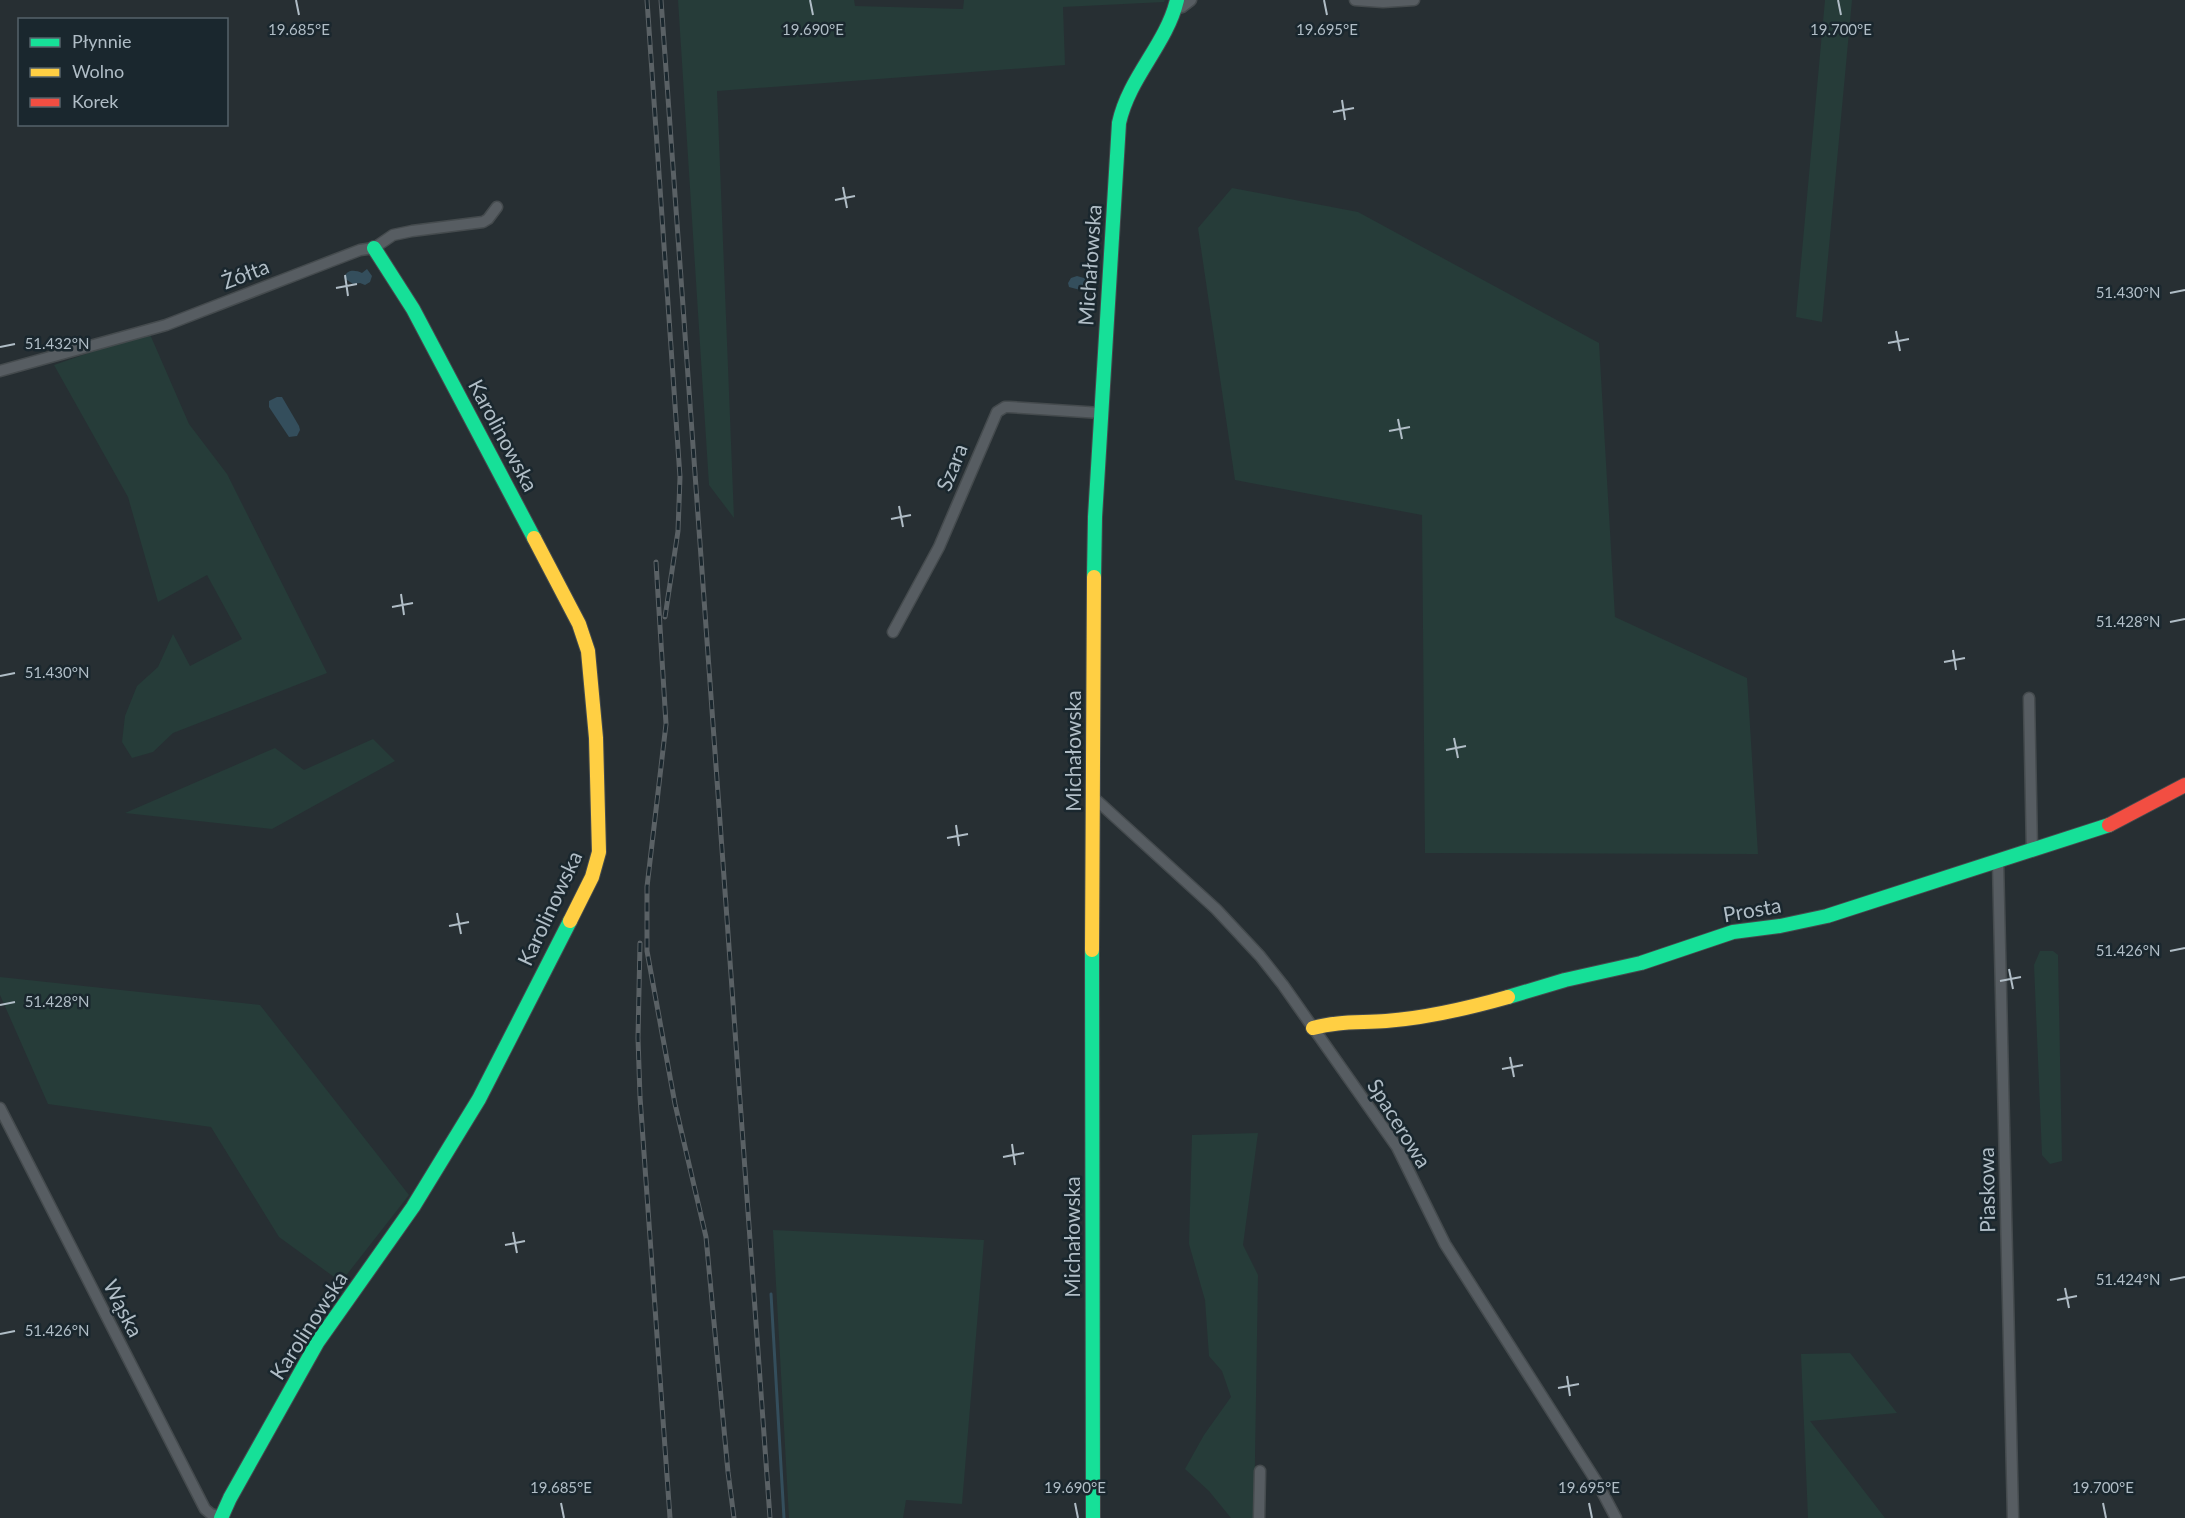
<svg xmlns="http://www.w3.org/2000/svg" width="2185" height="1518" font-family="Lato,sans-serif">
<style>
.green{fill:#263c39}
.water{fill:#344e5c}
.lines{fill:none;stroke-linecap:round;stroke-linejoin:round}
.stream{stroke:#344e5c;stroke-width:3}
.street-casing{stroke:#454b4e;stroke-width:13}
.fast-casing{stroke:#454b4e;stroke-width:16}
.slow-casing{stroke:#454b4e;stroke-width:16}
.jam-casing{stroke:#454b4e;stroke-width:16}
.street{stroke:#575d62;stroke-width:10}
.fast{stroke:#16e098;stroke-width:14}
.slow{stroke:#ffcf43;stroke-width:14}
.jam{stroke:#f24e42;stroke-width:14}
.rail-casing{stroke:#5a6165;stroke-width:5}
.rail{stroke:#1a272e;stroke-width:3;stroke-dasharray:9;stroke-linecap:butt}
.ticks{fill:none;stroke:#b0bdc6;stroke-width:2}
.labels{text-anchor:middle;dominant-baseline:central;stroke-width:5;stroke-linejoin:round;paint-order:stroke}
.street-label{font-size:21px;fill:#b0bdc6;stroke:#1a272e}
.ticks-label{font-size:15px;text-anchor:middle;fill:#b0bdc6;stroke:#1a272e;stroke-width:5;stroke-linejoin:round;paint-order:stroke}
</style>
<rect width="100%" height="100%" fill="#272f33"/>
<g class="green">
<polygon points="678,0 854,0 855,6 963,9 964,0 1165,0 1164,2 1063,7 1065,65 717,91 734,518 709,485"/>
<polygon points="1825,0 1852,0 1822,322 1796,317"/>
<polygon points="1232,188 1358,212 1599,343 1615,617 1747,678 1758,854 1425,853 1422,515 1235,480 1198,228"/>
<polygon points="149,332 189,424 227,474 327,673 173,733 153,752 132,758 122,742 125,716 137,686 158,667 173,634 190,666 242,639 207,575 158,602 128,497 54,365"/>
<polygon points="373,739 395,761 272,829 125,813 275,748 304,770"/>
<polygon points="2040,951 2053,951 2058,955 2062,1161 2050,1164 2042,1155 2034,965"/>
<polygon points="0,977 260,1005 409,1195 341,1282 279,1237 211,1127 48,1104 0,995"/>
<polygon points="1258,1133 1243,1245 1258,1275 1254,1518 1231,1518 1209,1491 1185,1469 1204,1435 1231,1397 1222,1371 1209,1356 1205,1300 1189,1244 1192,1135"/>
<polygon points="773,1230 984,1240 962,1504 906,1500 903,1518 789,1518"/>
<polygon points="1850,1353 1897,1413 1810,1421 1885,1518 1808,1518 1801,1354"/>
</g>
<g class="water">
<path d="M367,269l5,7 -2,6 -5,3 -5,-2 -7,1 -9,-6c3,-9 11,-8 18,-5z"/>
<polygon points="1077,276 1091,280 1092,289 1084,291 1069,287 1068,283 1071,278"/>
<polygon points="277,397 282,397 299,426 300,430 297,436 289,437 269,407 269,401"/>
</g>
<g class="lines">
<polyline class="stream" points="771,1294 784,1518"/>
<defs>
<g id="street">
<polyline points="1355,0 1383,2 1414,0"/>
<polyline points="1175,9 1182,7 1191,0"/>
<polyline points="0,371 166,325 303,272 360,250 374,248 393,235 412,231 483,222 488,219 497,207"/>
<polyline points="893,632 939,547 997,412 1005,407 1009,407 1101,413"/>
<polyline points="2029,698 2032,851"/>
<polyline points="1092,796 1216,909 1260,956 1283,985 1397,1147 1445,1244 1598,1484 1616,1518"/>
<polyline points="1998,862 2013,1518"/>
<polyline points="0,1108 205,1509 211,1514 222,1517"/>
<polyline points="1259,1518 1260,1471"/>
</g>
<g id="fast">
<polyline points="374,248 413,309 534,538"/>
<path d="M1094,577l1,-60 24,-394c10,-46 47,-78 58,-123"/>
<polyline points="1092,950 1093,1518"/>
<polyline points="1508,997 1565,980 1641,963 1733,932 1780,926 1827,916 2109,825"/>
<polyline points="221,1518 230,1498 317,1343 413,1207 479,1099 570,921"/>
</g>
<g id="slow">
<polyline points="534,538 579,624 588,651 596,738 599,852 592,877 570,921"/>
<polyline points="1092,950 1094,577"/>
<path d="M1313,1028c24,-7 48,-5 73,-7 41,-3 83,-13 122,-24"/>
</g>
<polyline id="jam" points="2109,825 2185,785"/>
</defs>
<use href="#street" class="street-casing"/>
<use href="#fast" class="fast-casing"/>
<use href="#slow" class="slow-casing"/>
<use href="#jam" class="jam-casing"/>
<use href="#street" class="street"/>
<use href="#fast" class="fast"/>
<use href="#slow" class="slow"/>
<use href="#jam" class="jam"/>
<defs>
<g id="rail">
<polyline points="647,0 680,477 678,531 665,617"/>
<polyline points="661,0 770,1518"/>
<polyline points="656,562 666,724 647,887 647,951 675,1104 706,1237 728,1472 734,1518"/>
<polyline points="640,943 638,1038 640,1097 670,1518"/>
</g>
</defs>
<use href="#rail" class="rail-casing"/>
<use href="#rail" class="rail"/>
</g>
<path class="ticks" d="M296,0l3,15M810,0l3,15M1324,0l3,15M1838,0l3,15M1342,100l3,20M1333,112l21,-4M843,187l4,21M835,200l20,-4M345,275l3,21M336,288l21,-4M2170,293l15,-3M1896,331l4,20M1888,343l21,-4M0,347l15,-3M1398,419l4,20M1389,431l21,-4M899,506l4,21M891,519l20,-4M401,594l3,21M392,607l21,-4M2170,622l15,-3M1953,650l3,20M1944,662l21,-4M0,676l15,-3M1454,738l4,20M1446,750l20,-4M956,825l3,21M947,838l21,-4M457,913l4,21M449,926l20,-4M2170,951l15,-3M2009,969l4,20M2000,981l21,-4M0,1005l15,-3M1510,1057l4,20M1502,1069l21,-4M1012,1144l3,21M1003,1157l21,-4M513,1232l4,21M505,1245l20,-4M2170,1280l15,-3M2065,1288l4,20M2057,1300l20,-4M0,1334l15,-3M1567,1376l3,20M1558,1388l21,-4M561,1503l3,15M1075,1503l3,15M1589,1503l3,15M2103,1503l3,15"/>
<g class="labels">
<g class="street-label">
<text transform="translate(1089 265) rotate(-86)">Michałowska</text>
<text transform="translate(245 273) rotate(-21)">Żółta</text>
<text transform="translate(504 435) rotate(62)">Karolinowska</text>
<text transform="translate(951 467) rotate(-68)">Szara</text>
<text transform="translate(1072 751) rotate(-90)">Michałowska</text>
<text transform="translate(549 908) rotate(-65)">Karolinowska</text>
<text transform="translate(1752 909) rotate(-10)">Prosta</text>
<text transform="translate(1400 1123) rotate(58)">Spacerowa</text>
<text transform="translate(1986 1190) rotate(-91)">Piaskowa</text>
<text transform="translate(1071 1237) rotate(-90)">Michałowska</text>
<text transform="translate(124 1308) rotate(63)">Wąska</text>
<text transform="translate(308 1325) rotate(-57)">Karolinowska</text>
</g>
</g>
<g class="ticks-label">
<text x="299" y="35">19.685°E</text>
<text x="813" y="35">19.690°E</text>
<text x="1327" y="35">19.695°E</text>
<text x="1841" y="35">19.700°E</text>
<text x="2128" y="298">51.430°N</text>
<text x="57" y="349">51.432°N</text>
<text x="2128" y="627">51.428°N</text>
<text x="57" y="678">51.430°N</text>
<text x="2128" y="956">51.426°N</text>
<text x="57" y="1007">51.428°N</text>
<text x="2128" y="1285">51.424°N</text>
<text x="57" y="1336">51.426°N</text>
<text x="561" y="1493">19.685°E</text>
<text x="1075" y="1493">19.690°E</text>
<text x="1589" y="1493">19.695°E</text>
<text x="2103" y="1493">19.700°E</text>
</g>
<rect x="18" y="18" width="210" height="108" fill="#1a272e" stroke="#56636b" stroke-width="1.5"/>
<rect x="30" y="38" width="30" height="9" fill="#16e098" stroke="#56636b" stroke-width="1.5"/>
<text x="72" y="48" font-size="18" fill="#b0bdc6">Płynnie</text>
<rect x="30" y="68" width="30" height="9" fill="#ffcf43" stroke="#56636b" stroke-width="1.5"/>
<text x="72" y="78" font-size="18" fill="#b0bdc6">Wolno</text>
<rect x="30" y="98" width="30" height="9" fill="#f24e42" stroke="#56636b" stroke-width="1.5"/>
<text x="72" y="108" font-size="18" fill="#b0bdc6">Korek</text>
</svg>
